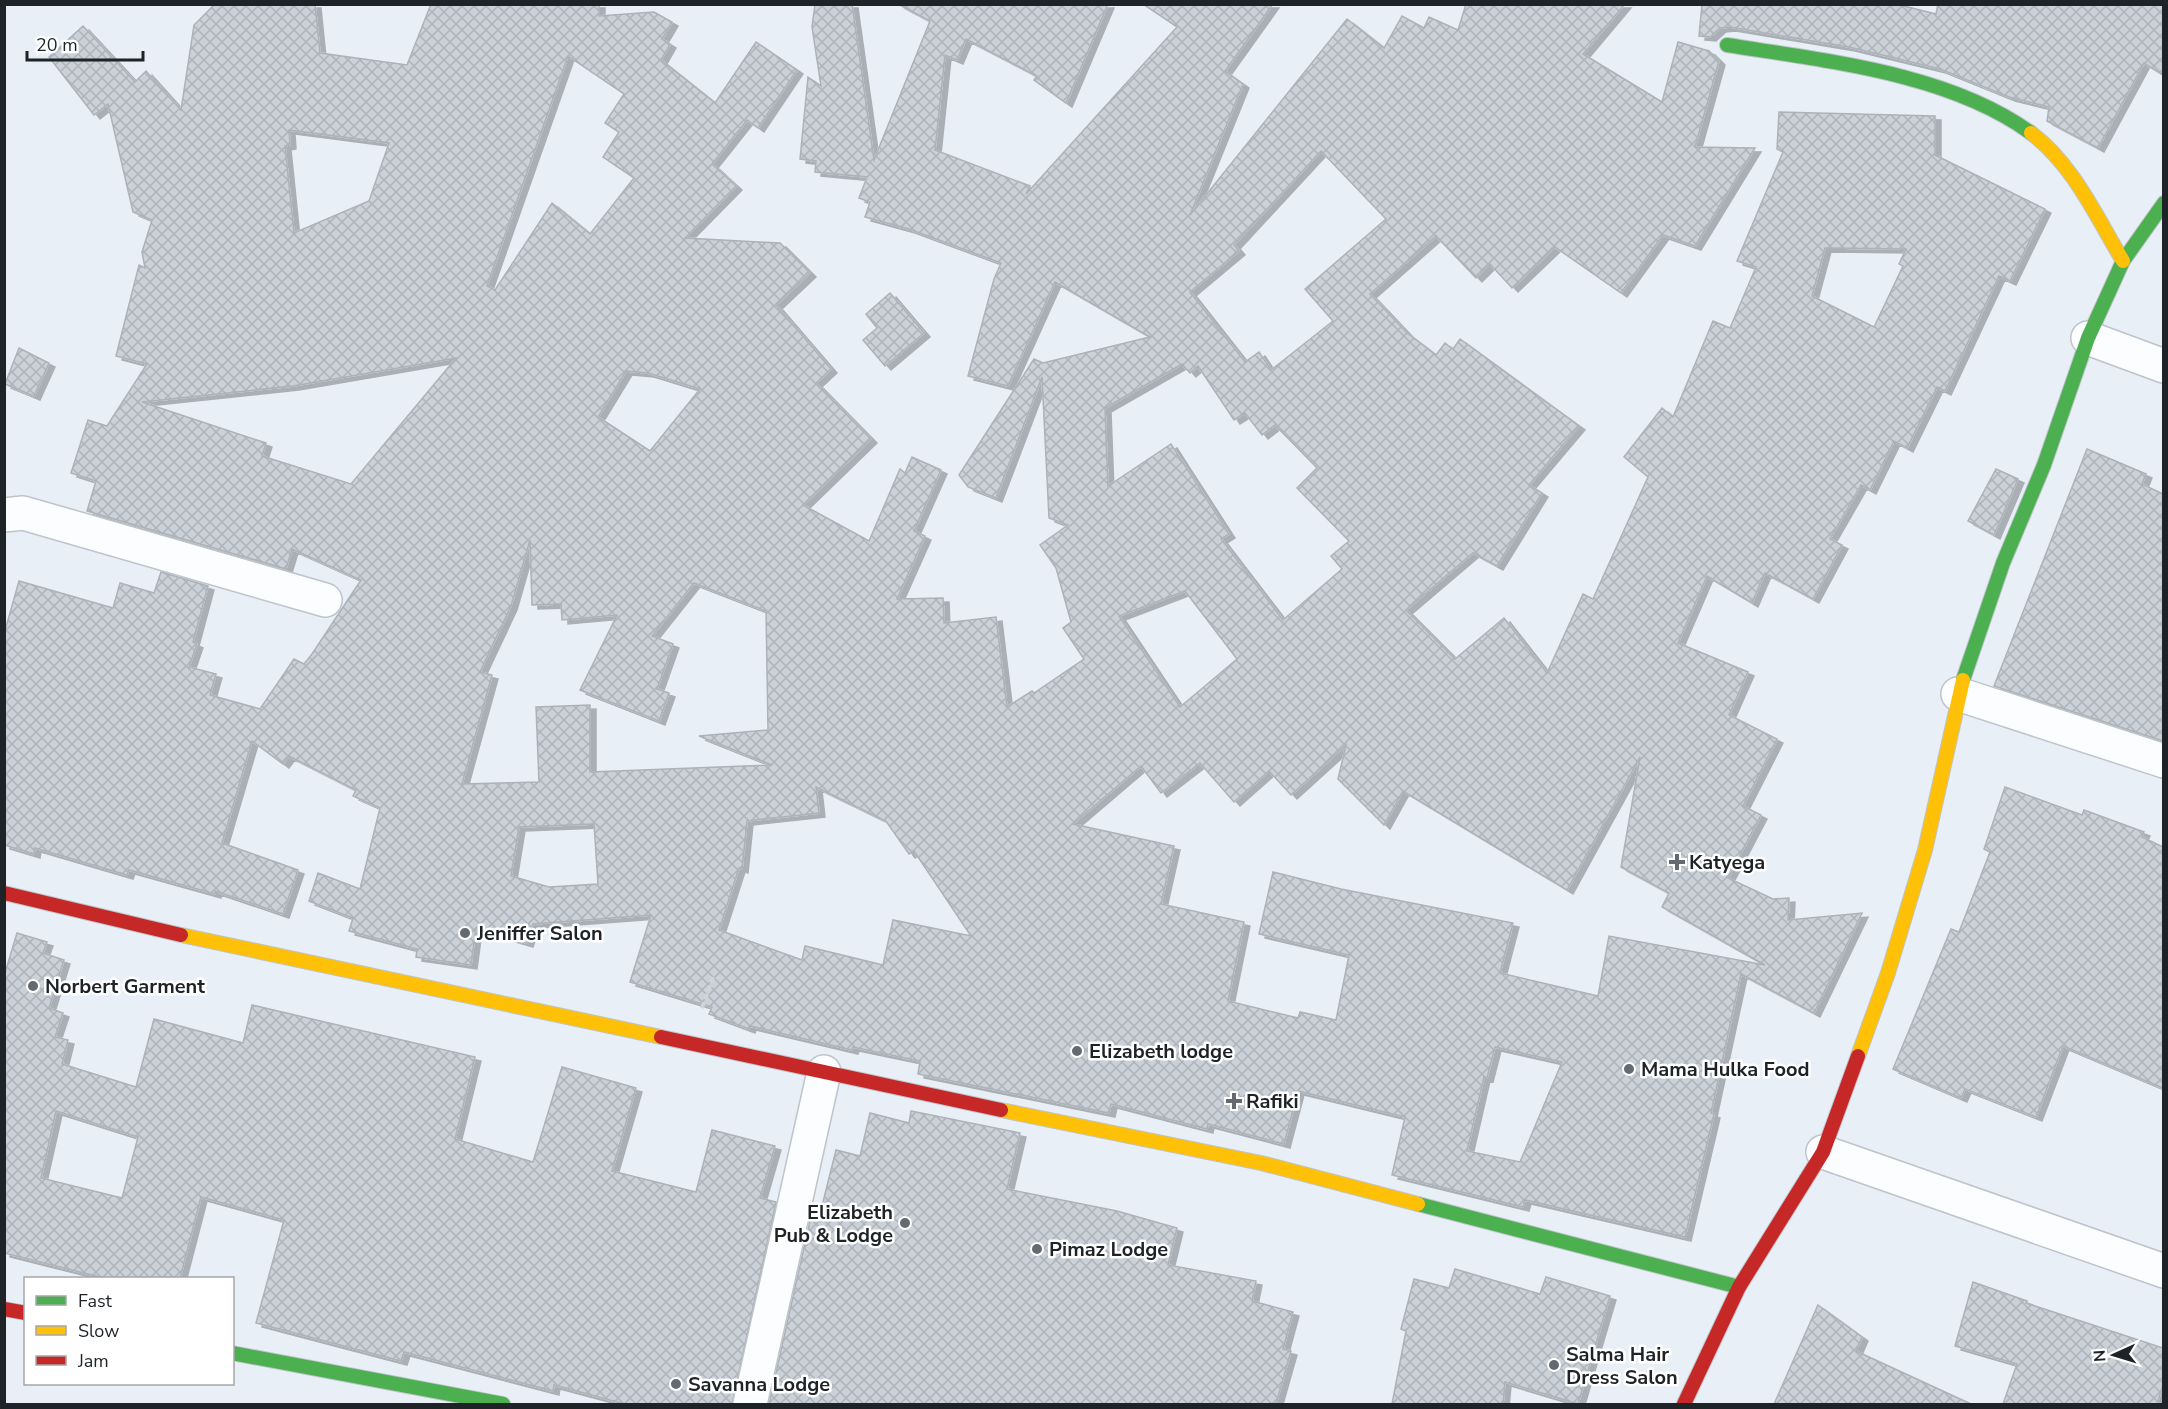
<svg xmlns="http://www.w3.org/2000/svg" width="2168" height="1409" font-family="'Nunito Sans',sans-serif">
<style>
.building{fill:url(#building-cross-hatch);stroke:#adb2b8;stroke-width:1.5;fill-rule:evenodd;filter:url(#shadow)}
.lines{fill:none;stroke-linecap:round;stroke-linejoin:round}
.street-casing{stroke:#bec4ca;stroke-width:36}
.fast-casing{stroke:#bec4ca;stroke-width:16}
.slow-casing{stroke:#bec4ca;stroke-width:16}
.jam-casing{stroke:#bec4ca;stroke-width:16}
.path{stroke:#d1d4d6;stroke-width:4;stroke-dasharray:6 3;stroke-linecap:butt}
.street{stroke:#fcfdfe;stroke-width:33}
.fast{stroke:#4caf50;stroke-width:14}
.slow{stroke:#ffc107;stroke-width:14}
.jam{stroke:#c62828;stroke-width:14}
.poi-dot{fill:#656a70;stroke:#fff;stroke-width:2}
.labels{text-anchor:middle;dominant-baseline:central;stroke-width:5;stroke-linejoin:round;paint-order:stroke}
.poi-label{font-size:20px;font-weight:bold;fill:#1e2328;stroke:#fff;text-anchor:start}
</style>
<defs>
<pattern id="building-cross-hatch" width="8" height="8" patternUnits="userSpaceOnUse" patternTransform="scale(1.5)"><rect width="8" height="8" fill="#cbd1d8"/><path d="M0 0l8 8M0 8l8-8" fill="none" stroke="#aeb3b9"/></pattern>
<filter id="shadow"><feDropShadow dx="6" dy="4" stdDeviation="0" flood-color="#0004"/></filter>
</defs>
<rect width="100%" height="100%" fill="#e8eff7"/>
<g class="building">
<path d="M215,4h100l5,49 87,12 24,-61h168v12l55,-4 18,10 -10,17 8,5 -9,16 54,43 41,-61 41,28 -39,58 -11,-8 -35,44 24,22 -51,52 95,5 30,30 -34,32 55,64 -15,14 55,56 -68,66 66,36 31,-72 5,4 7,-16 29,13 -27,61 11,5 -28,63 46,-1 1,25 52,-6 11,90 25,-16 2,2 50,-34 -21,-31 8,-6 -15,-54 -16,-23 28,-20 -19,-7 -7,-141 -46,121 -28,-11 -9,-12 75,-116 9,4 107,-26 -95,-55 -47,104 -40,-10 26,-97 7,-16 -92,-34 -44,-12 5,-15 -11,-4 8,-21 -52,-5 1,-11 -16,-2 8,-82 13,9 -9,-59 3,-23h37l22,156 56,-139 -32,-17h210l-42,99 -32,-23 3,-4 -71,-37 -9,21 -12,-5 -10,95 95,36 -4,8 151,-167 -34,-23h130l-48,67 18,13 -53,131 157,-196 37,29 18,-32 22,12 5,-11 29,13 8,-26h159l-42,50 79,48 16,-60 31,9 10,10 -24,86 60,1 -60,98 -32,-11 -42,58 -66,-46 -43,41 -22,-24 -14,14 -40,-42 -66,58 37,39 29,22 9,-12 8,6 7,-10 119,87 -50,59 13,8 -45,73 -24,-13 -67,57 49,49 49,-41 43,55 36,-79 10,5 55,-122 -24,-20 38,-49 11,9 40,-96 17,7 26,-61 -19,-6 46,-109 -6,-3 2,-37 156,4v39l110,54 -35,72 -11,-5 -54,115 -8,-4 -30,61 -13,-7 -24,49 -9,-5 -31,54 12,6 -29,54 -48,-26 -13,30 -45,-27 -29,67 70,29 -19,43 48,24 -34,67 18,9 -33,63 45,21 16,-1 -1,22 74,-7 -48,100 -73,-39 -30,139 3,1 -29,123 -160,-37 -2,7 -131,-32 13,-58 -107,-26 -14,53 -76,-20 -1,5 -96,-25 -2,9 -191,-39 2,-13 -67,-14 -1,3 -102,-24 -1,3 -40,-15 3,-7 -82,-25 21,-67 -118,9 -6,19 -51,-15 -5,37 -55,-8 1,-8 -68,-18 4,-13 -44,-17 9,-28 42,16 20,-81 -27,-12 3,-6 -67,-34 -6,8 -31,-23 -30,102 76,27 -15,44 -68,-23v3l-86,-24 -2,5 -92,-27 -1,6 -30,-9v-211l15,-53 94,27 7,-25 34,10 7,-21 47,14 -15,56 4,2 -8,23 27,7 -6,21 50,14 34,-50 10,5 8,-10 49,-74 -69,-31 -6,20 -199,-58 9,-30 -25,-8 17,-53 19,6 40,-62 -31,-8 23,-91 6,3 -3,-16 10,-32 -19,-8 -25,-108 -14,11 -45,-58 34,-31 52,56 11,-11 35,39 13,-85zM568,56l56,38 -19,29 14,9 -16,25 31,21 -44,56 -38,-31 -57,87 -8,-4zM289,130l100,13 -20,58 -75,32 -9,-87 5,-1zM1321,151l65,68 -81,70 28,32 -62,49 -12,-18 -14,10 -55,-70 49,-41 -5,-6zM1825,248l81,1 -7,15 4,2 -29,61 -62,-31zM456,358l-105,126 -89,-28 4,-13 -124,-41 151,-16zM1182,364l8,9 8,-7 36,54 11,-7 17,22 13,-10 42,43 -20,20 52,53 -18,15 11,13 -59,51 -62,-81 8,-5 -58,-90 -63,42 -3,-78zM626,371l22,2 52,16 -50,62 -52,-34zM530,540l2,65 29,-1 1,16 55,-5 -37,75 79,31 10,-28 -12,-4 16,-45 -21,-8 42,-53 72,28 2,119 -69,6 73,29 -182,7v-67l-54,2 3,75 -77,2 30,-109 -12,-3 31,-66zM1185,591l52,68 -57,48 -61,-91zM1346,745l-8,34 46,46 19,-34 164,99 73,-133 -19,110 48,26 -7,14 103,58 -156,-29 -11,60 -98,-23 13,-50 -172,-34 -68,-17 -14,62 90,21 -13,65 -36,-8 -2,6 -70,-17 16,-79 -83,-18 13,-58 -101,-22 68,-58 20,27 39,-30 34,39 35,-31 22,24zM816,787l70,34 23,33 5,-3 57,85 -78,-16 -10,45 -78,-19 -3,14 -83,-30 20,-62 3,1 5,-48 72,-8zM594,824l4,60 -49,3 -38,-11 8,-49zM1495,1047l67,15 -42,100 -53,-11 17,-74 3,1z"/>
<polygon points="1702,4 1896,4 1936,14 1938,4 2163,4 2163,75 2144,63 2098,148 2047,121 2049,107 2009,97 1940,69 1849,47 1730,27 1720,28 1710,37 1699,36"/>
<polygon points="890,293 924,333 885,366 863,340 877,328 866,314"/>
<polygon points="19,348 49,363 34,396 5,384"/>
<polygon points="2087,449 2146,474 2142,484 2163,494 2163,741 1994,686"/>
<polygon points="1996,469 2018,479 1994,535 1968,521"/>
<polygon points="2005,787 2082,815 2084,810 2144,832 2142,837 2163,847 2163,1088 2063,1046 2036,1117 1965,1089 1961,1098 1893,1069 1951,929 1959,932 1990,852 1984,849"/>
<path d="M17,933l30,9 -4,11 21,7 -15,48 14,5 -8,24 13,3 -6,24 74,23 18,-68 89,24 9,-38 223,52 -20,82 78,23 29,-95 74,21 -24,83 84,21 16,-62 63,16 -15,52 16,4 -44,202h-107l-71,-19 -1,6 -149,-39 -3,9 -145,-38 28,-103 -83,-23 -21,81h-76l-100,-25v-277zM56,1111l82,26 -16,61 -81,-20z"/>
<polygon points="911,1111 1020,1133 1007,1189 1117,1211 1177,1228 1168,1265 1256,1281 1252,1301 1293,1312 1283,1349 1291,1351 1276,1404 769,1404 812,1212 820,1214 836,1150 860,1156 870,1113 909,1123"/>
<polygon points="1455,1269 1540,1294 1546,1277 1610,1296 1578,1404 1505,1382 1503,1404 1392,1404 1406,1331 1401,1329 1414,1279 1449,1288"/>
<polygon points="1973,1282 2027,1301 2026,1303 2163,1348 2163,1385 2157,1404 2003,1404 2017,1364 1955,1346"/>
<polygon points="1818,1305 1862,1337 1856,1351 1971,1404 1774,1404"/>
</g>
<g class="lines">
<defs>
<g id="street">
<polyline points="2088,338 2164,366"/>
<polyline points="4,515 23,513 325,600"/>
<polyline points="1958,694 2164,761"/>
<polyline points="1823,1152 2164,1271"/>
<polyline points="750,1404 824,1072"/>
</g>
<g id="fast">
<path d="M1727,45c99,16 222,28 304,88"/>
<polyline points="1963,680 2003,563 2044,465 2088,338 2123,261 2164,203"/>
<polyline points="1418,1204 1739,1287"/>
<polyline points="232,1353 503,1404"/>
</g>
<g id="slow">
<path d="M2031,133c42,31 66,85 92,128"/>
<polyline points="181,935 661,1037"/>
<polyline points="1858,1056 1888,973 1925,850 1963,680"/>
<polyline points="1001,1110 1261,1163 1418,1204"/>
</g>
<g id="jam">
<polyline points="4,893 181,935"/>
<polyline points="661,1037 1001,1110"/>
<polyline points="4,1309 26,1313"/>
<polyline points="1684,1404 1739,1287 1823,1152 1858,1056"/>
</g>
</defs>
<use href="#street" class="street-casing"/>
<use href="#fast" class="fast-casing"/>
<use href="#slow" class="slow-casing"/>
<use href="#jam" class="jam-casing"/>
<polyline class="path" points="702,1008 713,977"/>
<use href="#street" class="street"/>
<use href="#fast" class="fast"/>
<use href="#slow" class="slow"/>
<use href="#jam" class="jam"/>
</g>
<g class="poi-dot">
<path d="M1674 853h6v6h6v6h-6v6h-6v-6h-6v-6h6z"/>
<circle cx="465" cy="933" r="6"/>
<circle cx="33" cy="986" r="6"/>
<circle cx="1077" cy="1051" r="6"/>
<circle cx="1629" cy="1069" r="6"/>
<path d="M1231 1092h6v6h6v6h-6v6h-6v-6h-6v-6h6z"/>
<circle cx="905" cy="1223" r="6"/>
<circle cx="1037" cy="1249" r="6"/>
<circle cx="1554" cy="1365" r="6"/>
<circle cx="676" cy="1384" r="6"/>
</g>
<g class="labels">
<g class="poi-label">
<text x="1689" y="862">Katyega</text>
<text x="477" y="933">Jeniffer Salon</text>
<text x="45" y="986">Norbert Garment</text>
<text x="1089" y="1051">Elizabeth lodge</text>
<text x="1641" y="1069">Mama Hulka Food</text>
<text x="1246" y="1101">Rafiki</text>
<text x="893" y="1212" text-anchor="end">Elizabeth<tspan x="893" dy="23">Pub &amp; Lodge</tspan></text>
<text x="1049" y="1249">Pimaz Lodge</text>
<text x="1566" y="1354">Salma Hair<tspan x="1566" dy="23">Dress Salon</tspan></text>
<text x="688" y="1384">Savanna Lodge</text>
</g>
</g>
<rect width="2168" height="1409" fill="none" stroke="#1e2328" stroke-width="12"/>
<rect x="24" y="1277" width="210" height="108" fill="#ffffff" stroke="#a5a7a9" stroke-width="1.5"/>
<rect x="36" y="1296" width="30" height="9" fill="#4caf50" stroke="#a5a7a9" stroke-width="1.5"/>
<text x="78" y="1307" font-size="18" fill="#1e2328">Fast</text>
<rect x="36" y="1326" width="30" height="9" fill="#ffc107" stroke="#a5a7a9" stroke-width="1.5"/>
<text x="78" y="1337" font-size="18" fill="#1e2328">Slow</text>
<rect x="36" y="1356" width="30" height="9" fill="#c62828" stroke="#a5a7a9" stroke-width="1.5"/>
<text x="78" y="1367" font-size="18" fill="#1e2328">Jam</text>
<g transform="translate(2114 1355) rotate(266)" stroke="#ffffff" stroke-width="4.5" paint-order="stroke">
<path d="M0-4.5L10 22L0 15L-10 22Z" fill="#1e2328"/>
<text y="-9" font-size="16" font-weight="bold" text-anchor="middle" fill="#1e2328">N</text>
</g>
<path d="M27 51v9h116v-9" fill="none" stroke="#1e2328" stroke-width="3"/>
<text x="36" y="51" font-size="18" fill="#1e2328" stroke="#ffffff" stroke-width="4.5" paint-order="stroke">20 m</text>
</svg>
